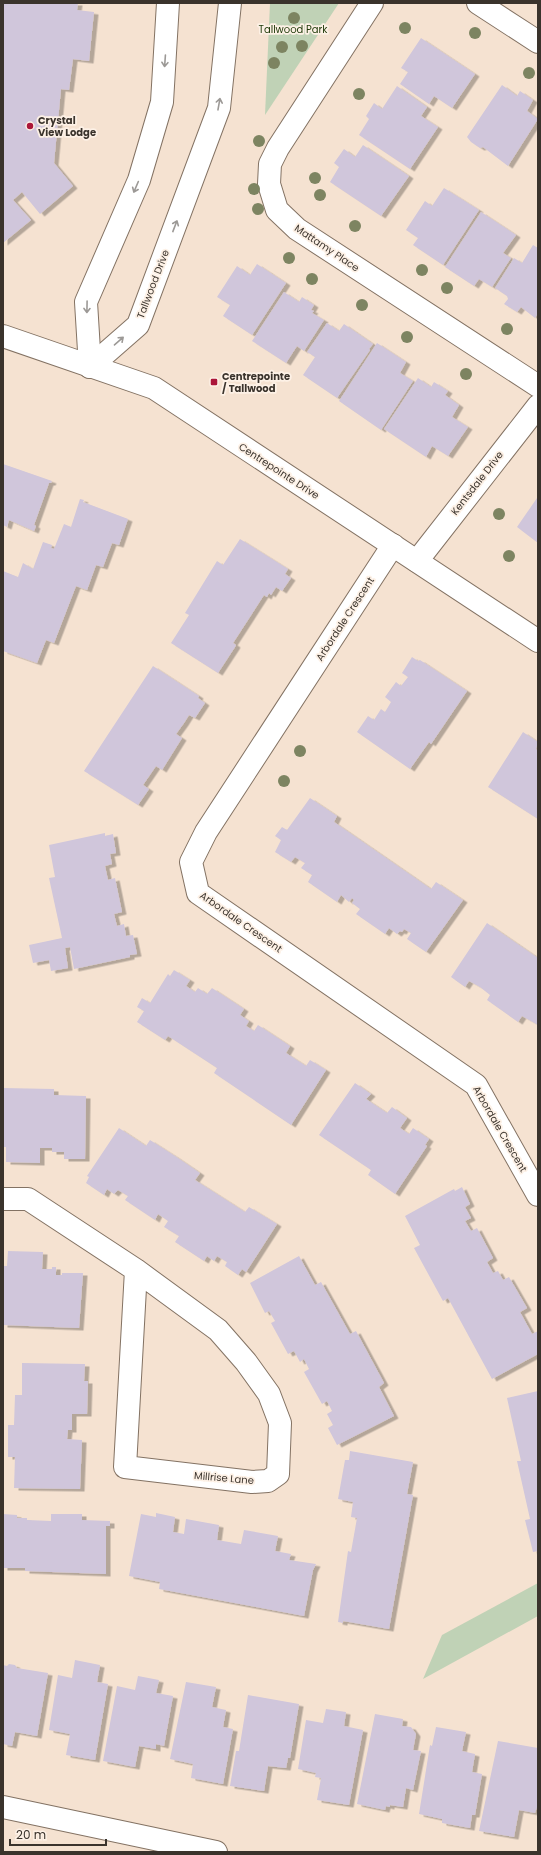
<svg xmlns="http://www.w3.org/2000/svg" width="541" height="1855" font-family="Poppins,sans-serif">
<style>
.green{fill:#c0d2b6}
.building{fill:#d0c6db;filter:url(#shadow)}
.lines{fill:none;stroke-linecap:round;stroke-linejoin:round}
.minor-casing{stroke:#837263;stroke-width:24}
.tertiary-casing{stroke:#837263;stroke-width:24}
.minor{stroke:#fff;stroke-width:22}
.tertiary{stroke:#fff;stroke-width:22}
.tree{fill:#7d8461}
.oneway{stroke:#9c9996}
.poi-dot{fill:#ab1639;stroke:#fdf1e6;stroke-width:1.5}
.labels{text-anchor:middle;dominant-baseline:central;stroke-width:3.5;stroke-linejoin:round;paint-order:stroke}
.park-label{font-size:10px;fill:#1b3705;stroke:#fdf1e6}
.poi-label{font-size:10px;font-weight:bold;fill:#3a332c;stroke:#fdf1e6;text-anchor:start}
.street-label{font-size:10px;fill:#3a332c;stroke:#fdf1e6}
</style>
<defs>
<filter id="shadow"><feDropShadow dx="4.5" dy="2.5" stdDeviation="0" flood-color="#0004"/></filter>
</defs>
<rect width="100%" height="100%" fill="#f5e2d1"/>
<g class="green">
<polygon points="270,3 339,3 265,115"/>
<polygon points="538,1583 538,1616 423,1679 442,1635"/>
</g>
<g class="building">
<polygon points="3,3 78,3 77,10 94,12 89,61 73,59 69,90 61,89 54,163 73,186 40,214 22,192 13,200 31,220 3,243"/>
<polygon points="421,38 475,74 452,108 434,96 429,104 400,84 408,72 401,68"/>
<polygon points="502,85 517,96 520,91 533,100 527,111 538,119 508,166 483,147 480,148 471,142 467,137"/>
<polygon points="397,86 427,107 421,116 438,127 410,169 359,135 369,119 366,116 374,103 382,109"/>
<polygon points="363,145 409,176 381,216 330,182 339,167 334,163 344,149 355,157"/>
<polygon points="444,188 479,210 443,265 413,245 418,238 406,230 425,201 432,206"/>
<polygon points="481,212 516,235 503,253 511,258 492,287 479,279 474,286 445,267"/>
<polygon points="533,245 538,248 538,313 535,318 521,307 517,312 504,304 508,299 507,296 495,288 514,258 522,263"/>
<polygon points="257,264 286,283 252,335 223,316 230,305 217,297 237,266 250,275"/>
<polygon points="284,292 299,302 302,297 314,305 311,310 314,311 312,313 324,320 304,351 297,346 286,363 252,341"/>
<polygon points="327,323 339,331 344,324 373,344 369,349 370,350 337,398 303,375 315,357 307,352"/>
<polygon points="377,343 406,362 400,373 413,381 381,430 339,401"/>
<polygon points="418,378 431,387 434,382 448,391 445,395 459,405 452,417 468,427 448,456 432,446 426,457 384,429"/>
<polygon points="3,464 52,481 51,483 49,483 34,525 36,526 34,531 9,520 7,527 3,525"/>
<polygon points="537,498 538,499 538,543 517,527"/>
<polygon points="80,499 84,500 83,502 128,519 119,545 112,543 103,567 96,565 87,590 76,586 54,643 46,640 37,663 3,651 3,571 18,577 23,563 33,569 43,542 52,545 51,548 54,549 64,524 71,527"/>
<polygon points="240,539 288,569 285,574 291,578 282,591 276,587 271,595 269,593 267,597 264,595 233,643 236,645 235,647 218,673 171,643 189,615 185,613 217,561 223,565"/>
<polygon points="412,657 418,661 420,660 467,691 431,744 429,742 410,769 357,732 368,716 374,720 381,709 385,712 391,702 385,697 396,682 401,686 408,677 402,673"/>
<polygon points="153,666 199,696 198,698 205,703 195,718 189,715 184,723 176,734 182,738 162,770 156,766 143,785 149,789 138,805 84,771"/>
<polygon points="523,732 538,742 536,749 538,751 538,819 488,787"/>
<polygon points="310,798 337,816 334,822 431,889 436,882 463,900 426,952 407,939 411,933 404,929 402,932 400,931 397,934 389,928 385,934 356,914 360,909 352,903 354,900 352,898 349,902 341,895 337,902 308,882 312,875 301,868 305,863 295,857 291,862 275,852 281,840 275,836 282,827 287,830"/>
<polygon points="105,833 105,836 113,834 116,853 110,854 112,864 105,866 108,880 115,878 122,912 114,914 117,926 124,924 126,936 133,935 137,954 130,955 130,957 74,969 70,947 65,948 68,968 51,971 49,960 33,963 29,945 62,938 49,878 55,877 49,845"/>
<polygon points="487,923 538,958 538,1025 522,1016 518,1022 487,1000 490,995 480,987 469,981 465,987 451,977"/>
<polygon points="174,970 190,980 186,986 195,992 198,988 207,994 212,988 244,1009 240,1015 249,1021 246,1026 254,1031 258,1025 290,1046 286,1053 306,1066 310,1060 326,1070 291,1125 214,1073 217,1068 194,1053 168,1036 165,1040 137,1022 144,1011 137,1007 142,998 150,1003 168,974 170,976"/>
<polygon points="355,1083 371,1094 366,1099 387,1113 392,1107 407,1118 400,1128 409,1134 413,1128 429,1139 425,1145 427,1146 395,1194 368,1175 371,1170 319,1135"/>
<polygon points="3,1088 54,1089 54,1095 86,1096 85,1159 64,1159 64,1152 52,1152 52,1148 40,1148 40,1163 6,1162 6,1147 3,1147"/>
<polygon points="119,1128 146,1146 150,1140 175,1156 200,1173 195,1180 245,1212 249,1207 277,1224 246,1272 242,1269 238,1275 225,1266 227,1262 217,1256 214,1261 207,1256 204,1261 175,1242 179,1236 164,1227 168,1221 158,1214 155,1220 125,1200 128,1196 118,1190 114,1194 107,1189 104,1195 86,1183 89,1177 87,1176"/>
<polygon points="462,1187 470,1204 465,1207 471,1218 465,1221 471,1231 477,1228 493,1258 487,1262 493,1273 498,1271 503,1280 509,1277 527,1308 520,1312 532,1334 538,1331 538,1354 492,1379 448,1298 443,1301 414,1248 420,1245 405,1216 454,1189 455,1191"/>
<polygon points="8,1251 43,1252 42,1269 52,1269 52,1267 56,1267 56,1275 62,1275 62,1273 83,1273 79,1328 3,1325 3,1266 7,1266"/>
<polygon points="299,1256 315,1285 321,1282 350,1334 356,1331 384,1383 379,1387 394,1416 337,1445 328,1428 333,1425 327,1414 332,1411 327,1401 322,1404 304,1372 309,1369 304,1359 300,1362 294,1351 288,1354 271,1323 275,1321 269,1311 265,1313 250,1283"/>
<polygon points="22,1363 85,1364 84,1381 88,1381 87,1414 72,1414 72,1430 68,1430 67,1439 82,1440 80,1489 14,1488 15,1457 8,1457 8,1425 14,1425 15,1395 22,1395"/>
<polygon points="538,1391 538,1551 533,1552 525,1520 530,1519 517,1461 521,1461 507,1398"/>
<polygon points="350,1451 413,1462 407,1494 413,1495 389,1629 343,1621 343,1623 338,1622 348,1551 351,1552 357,1518 351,1517 353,1502 338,1499 345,1460 349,1460"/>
<polygon points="156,1513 175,1517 173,1532 184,1534 186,1519 219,1525 217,1540 241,1544 244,1530 278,1536 275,1551 291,1554 289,1560 316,1564 313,1570 304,1616 159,1589 160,1582 129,1576 141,1514 156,1517"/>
<polygon points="3,1514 17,1515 17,1518 27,1518 27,1520 51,1521 51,1514 82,1514 82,1520 110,1521 110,1526 106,1526 106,1574 25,1571 25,1568 3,1568"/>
<polygon points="75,1660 100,1665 97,1682 108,1684 95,1760 66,1755 70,1734 49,1730 58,1675 72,1678"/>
<polygon points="9,1664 15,1665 17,1668 48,1673 37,1736 15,1732 12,1746 3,1744 3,1665 7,1666"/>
<polygon points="138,1676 159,1680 156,1693 173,1696 164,1746 156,1744 156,1749 139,1746 135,1767 103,1761 117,1686 135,1690"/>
<polygon points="186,1682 216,1687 212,1707 226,1710 223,1727 233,1729 223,1784 191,1778 193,1764 170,1759"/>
<polygon points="248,1695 299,1704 290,1758 288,1758 286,1768 268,1766 264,1791 230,1786 236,1751 239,1751"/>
<polygon points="326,1709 346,1712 344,1726 363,1730 349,1805 317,1800 321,1778 315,1777 316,1773 298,1769 306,1720 323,1723"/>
<polygon points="375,1714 403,1719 402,1726 411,1727 416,1734 413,1750 421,1751 413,1790 406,1788 403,1807 390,1805 390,1807 386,1806 385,1810 357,1804"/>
<polygon points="436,1727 466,1732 462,1751 475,1754 472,1772 482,1774 475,1815 472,1815 470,1828 442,1823 442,1819 419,1814 430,1745 432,1746"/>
<polygon points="498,1741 538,1748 538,1804 535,1813 519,1810 514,1837 479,1831"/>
</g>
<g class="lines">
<defs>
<g id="minor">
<polyline points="372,3 278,148 270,164 269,184 277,210 297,229 538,386"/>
<polyline points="478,3 538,42"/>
<polyline points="393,545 206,832 191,862 198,893 476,1085 538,1195"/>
<polyline points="417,561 538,406"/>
<polyline points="3,1199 28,1199 136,1270 218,1330 246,1362 269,1394 280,1423 278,1474 268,1481 252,1482 125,1467 136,1270"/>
<polyline points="3,1807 216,1852"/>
</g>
<g id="tertiary">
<polyline points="3,336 154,388 538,641"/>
<polyline points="90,367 138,325 219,108 230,3"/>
<polyline points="90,367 86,302 139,180 162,102 168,3"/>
</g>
</defs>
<use href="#minor" class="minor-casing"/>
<use href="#tertiary" class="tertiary-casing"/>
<use href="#minor" class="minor"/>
<use href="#tertiary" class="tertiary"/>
</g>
<g class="tree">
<circle cx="294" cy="18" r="6"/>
<circle cx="405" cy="28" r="6"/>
<circle cx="475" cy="33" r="6"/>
<circle cx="302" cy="46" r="6"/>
<circle cx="282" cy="47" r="6"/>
<circle cx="274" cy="63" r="6"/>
<circle cx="529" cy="73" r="6"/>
<circle cx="359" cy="94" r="6"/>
<circle cx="259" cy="141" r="6"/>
<circle cx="315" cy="178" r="6"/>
<circle cx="254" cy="189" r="6"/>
<circle cx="320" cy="195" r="6"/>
<circle cx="258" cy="209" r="6"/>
<circle cx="355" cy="226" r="6"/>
<circle cx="289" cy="258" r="6"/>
<circle cx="422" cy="270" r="6"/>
<circle cx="312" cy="279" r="6"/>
<circle cx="447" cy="288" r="6"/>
<circle cx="362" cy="305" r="6"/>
<circle cx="507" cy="329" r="6"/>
<circle cx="407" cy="337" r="6"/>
<circle cx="466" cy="374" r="6"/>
<circle cx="499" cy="514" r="6"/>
<circle cx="509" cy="556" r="6"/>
<circle cx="300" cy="751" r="6"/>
<circle cx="284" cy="781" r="6"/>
</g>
<defs><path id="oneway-shaft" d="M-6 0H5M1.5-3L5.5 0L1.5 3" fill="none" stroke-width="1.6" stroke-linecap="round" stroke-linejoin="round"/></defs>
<g class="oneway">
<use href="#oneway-shaft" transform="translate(165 61) rotate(94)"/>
<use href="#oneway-shaft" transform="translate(219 104) rotate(-80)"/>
<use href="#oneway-shaft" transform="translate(136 187) rotate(113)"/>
<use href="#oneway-shaft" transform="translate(175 226) rotate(-69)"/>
<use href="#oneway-shaft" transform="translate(87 307) rotate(91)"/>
<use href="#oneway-shaft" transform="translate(119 341) rotate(-41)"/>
</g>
<g class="poi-dot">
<circle cx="30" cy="126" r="4"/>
<rect x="210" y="378" width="8" height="8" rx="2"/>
</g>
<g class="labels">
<g class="park-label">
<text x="293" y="29">Tallwood Park</text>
</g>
<g class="poi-label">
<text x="38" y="120">Crystal<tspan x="38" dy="12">View Lodge</tspan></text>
<text x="222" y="376">Centrepointe<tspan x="222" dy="12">/ Tallwood</tspan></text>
</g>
<g class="street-label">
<text transform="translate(327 248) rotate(34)">Mattamy Place</text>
<text transform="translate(153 284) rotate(-69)">Tallwood Drive</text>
<text transform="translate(279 471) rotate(33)">Centrepointe Drive</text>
<text transform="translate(477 483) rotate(-52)">Kentsdale Drive</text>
<text transform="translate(345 619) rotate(-57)">Arbordale Crescent</text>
<text transform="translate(241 922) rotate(35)">Arbordale Crescent</text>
<text transform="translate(500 1129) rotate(60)">Arbordale Crescent</text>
<text transform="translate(224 1478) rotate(5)">Millrise Lane</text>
</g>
</g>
<rect width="541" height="1855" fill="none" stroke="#3a332c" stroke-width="8"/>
<path d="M10 1839v6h96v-6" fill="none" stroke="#3a332c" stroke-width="2"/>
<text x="16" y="1839" font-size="12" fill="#3a332c" stroke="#fdf1e6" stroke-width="3" paint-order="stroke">20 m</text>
</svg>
